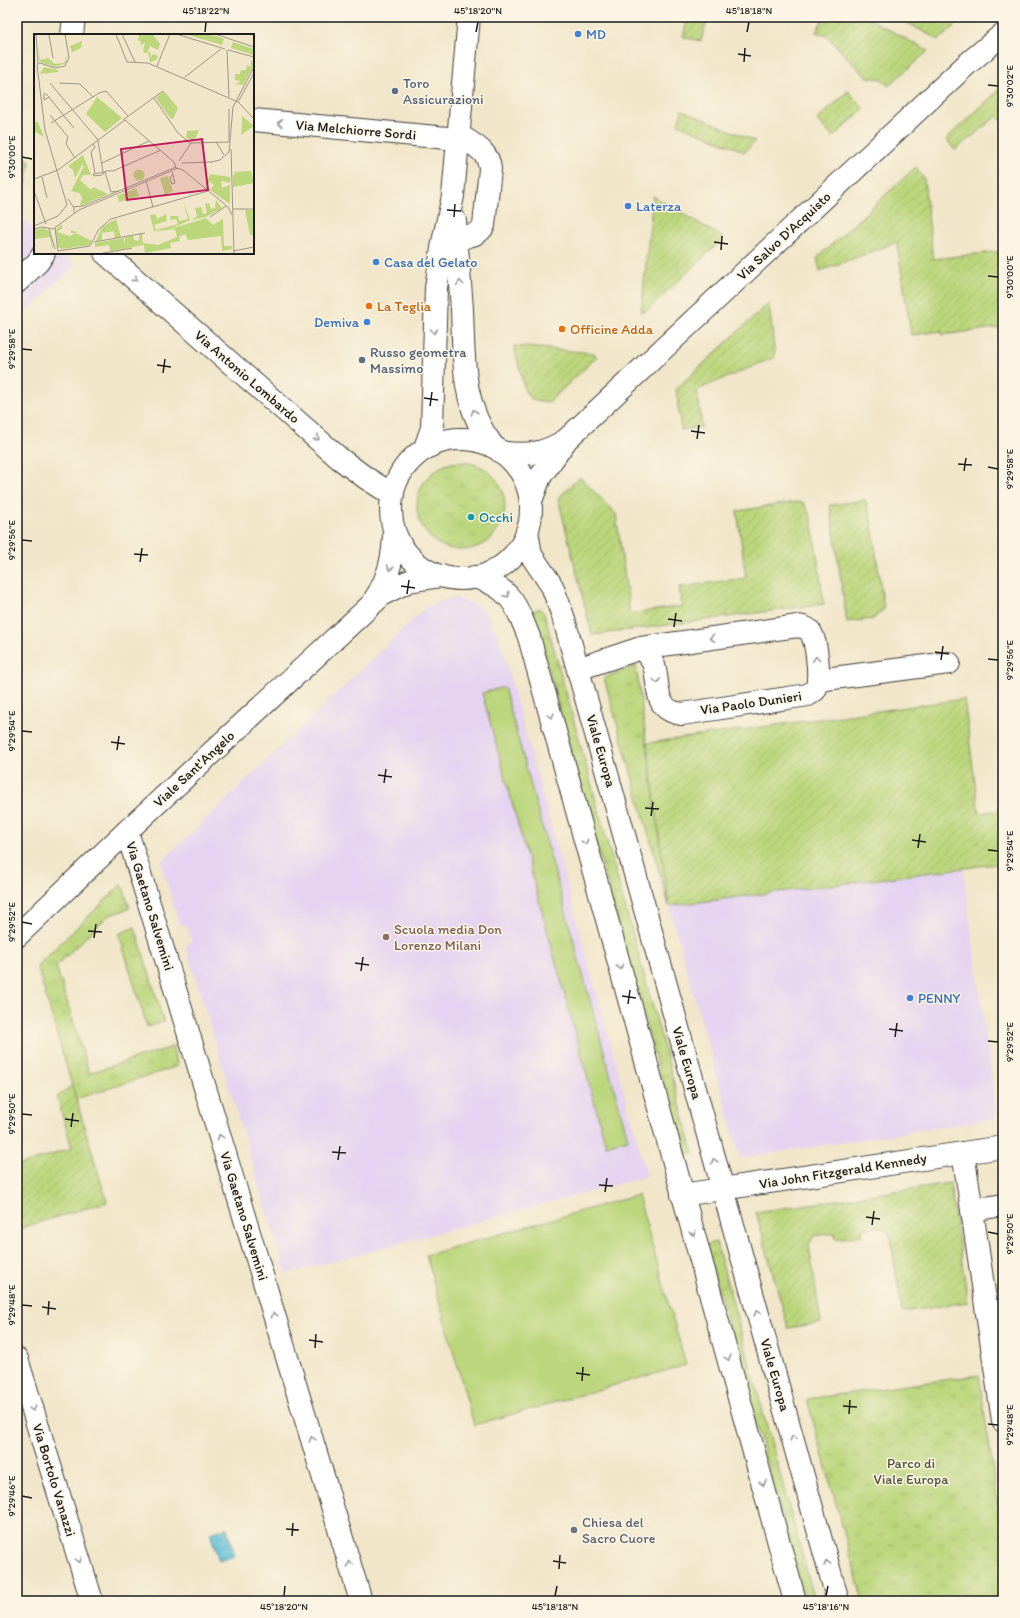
<svg xmlns="http://www.w3.org/2000/svg" width="1020" height="1618" font-family="Itim,sans-serif">
<style>
.built{fill:#e5d3f1}
.grass{fill:url(#grass-tufts);stroke:#6c794c}
.garden{fill:url(#garden-furrows);stroke:#6c794c}
.pitch{fill:#bbd67b;stroke:#6c794c}
.water{fill:url(#water-waves);stroke:#3b6e7a}
.lines{fill:none;stroke-linecap:round;stroke-linejoin:round}
.minor-casing{stroke:#3c3a36;stroke-width:24}
.minor{stroke:#fff;stroke-width:22}
.oneway{stroke:#999}
.ticks{fill:none;stroke:#1c1c1c;stroke-width:1.5}
.shop-dot{fill:#3f7fe0;stroke:#fcf5e5;stroke-width:1.5}
.service-dot{fill:#5c6f8a;stroke:#fcf5e5;stroke-width:1.5}
.food-dot{fill:#e8710a;stroke:#fcf5e5;stroke-width:1.5}
.culture-dot{fill:#0f9aa8;stroke:#fcf5e5;stroke-width:1.5}
.education-dot{fill:#8d6e63;stroke:#fcf5e5;stroke-width:1.5}
.worship-dot{fill:#6b7280;stroke:#fcf5e5;stroke-width:1.5}
.labels{text-anchor:middle;dominant-baseline:central;stroke-width:3;stroke-linejoin:round;paint-order:stroke}
.shop-label{font-size:14px;fill:#366cbe;stroke:#fcf5e5;text-anchor:start}
.service-label{font-size:14px;fill:#4e5e75;stroke:#fcf5e5;text-anchor:start}
.street-label{font-size:14px;fill:#1c1c1c;stroke:#fcf5e5}
.food-label{font-size:14px;fill:#c56008;stroke:#fcf5e5;text-anchor:start}
.culture-label{font-size:14px;fill:#0d838f;stroke:#fcf5e5;text-anchor:start}
.education-label{font-size:14px;fill:#785e54;stroke:#fcf5e5;text-anchor:start}
.park-label{font-size:14px;fill:#4c5438;stroke:#fcf5e5}
.worship-label{font-size:14px;fill:#5b616d;stroke:#fcf5e5;text-anchor:start}
.inset-road{fill:none;stroke:#9c9584;stroke-width:1}
.view{fill:#c2185b;fill-opacity:0.15;stroke:#c2185b;stroke-width:2}
.inset-edge{fill:none;stroke:#1c1c1c;stroke-width:2}
.neatline{fill:none;stroke:#1c1c1c;stroke-width:1.5}
.ticks-label{font-size:10px;text-anchor:middle;fill:#1c1c1c}
</style>
<defs>
<pattern id="grass-tufts" width="24" height="20" patternUnits="userSpaceOnUse"><rect width="24" height="20" fill="#bbd67b"/><path d="M3 7l-1-3M5 7V3M7 7l1-3M15 17l-1-3M17 17v-4M19 17l1-3" fill="none" stroke="#a0b76a"/></pattern>
<pattern id="garden-furrows" width="10" height="10" patternUnits="userSpaceOnUse"><rect width="10" height="10" fill="#bbd67b"/><path d="M-1 1l2-2M0 10L10 0M9 11l2-2" fill="none" stroke="#a0b76a"/></pattern>
<pattern id="water-waves" width="16" height="10" patternUnits="userSpaceOnUse"><rect width="16" height="10" fill="#5abfd8"/><path d="M0 5q4-4 8 0t8 0" fill="none" stroke="#4a9aae"/></pattern>
</defs>
<rect width="100%" height="100%" fill="#fcf5e5"/>
<filter id="ink" filterUnits="userSpaceOnUse"><feTurbulence type="fractalNoise" baseFrequency=".025" numOctaves="2"/><feDisplacementMap in="SourceGraphic" scale="8" xChannelSelector="R" yChannelSelector="G"/><feConvolveMatrix kernelMatrix="1 2 1 2 8 2 1 2 1" color-interpolation-filters="sRGB"/></filter>
<filter id="wash" filterUnits="userSpaceOnUse"><feTurbulence type="fractalNoise" baseFrequency=".012" numOctaves="4" result="noise"/><feDisplacementMap in="SourceGraphic" scale="16" xChannelSelector="R" yChannelSelector="G"/><feGaussianBlur stdDeviation="0.9" result="paint"/><feColorMatrix in="noise" values="0 0 0 0 0 0 0 0 0 0 0 0 0 0 0 0 0 1.4 0 .05"/><feComposite in="paint" operator="in"/></filter>
<g filter="url(#wash)">
<rect width="100%" height="100%" fill="#f1e6c9"/>
<g class="built">
<polygon points="17,173 27,179 20,217 35,230 35,253 61,253 75,265 17,320"/>
<polygon points="455,598 470,602 485,611 499,637 647,1176 286,1274 186,947 191,941 189,933 186,925 179,924 161,862 426,607 446,599"/>
<polygon points="963,869 997,1118 740,1158 669,906"/>
</g>
<g class="grass">
<circle cx="461" cy="506" r="44"/>
<polygon points="536,609 540,609 544,613 693,1152 682,1155 534,617 533,613"/>
<polygon points="636,666 669,906 604,678"/>
<polygon points="122,884 130,908 108,916 56,966 89,1073 172,1047 178,1066 76,1099 37,966"/>
<polygon points="135,927 164,1022 147,1027 119,934"/>
<polygon points="716,1242 815,1601 805,1601 706,1245"/>
<polygon points="979,1375 1003,1539 1003,1601 863,1601 807,1399"/>
</g>
<g class="garden">
<polygon points="688,17 713,17 707,20 701,41 683,37"/>
<polygon points="824,17 866,17 928,51 888,86 882,79 866,77 827,36 816,32"/>
<polygon points="896,17 964,17 939,40"/>
<polygon points="1003,86 1003,122 997,116 955,150 946,139"/>
<polygon points="848,91 864,109 833,137 817,120"/>
<polygon points="682,110 755,141 745,152 678,124"/>
<polygon points="17,152 30,161 20,217 17,225"/>
<polygon points="916,167 924,179 933,259 1003,251 1003,296 1001,296 1003,327 942,335 942,331 911,335 897,242 820,271 817,258"/>
<polygon points="653,196 724,238 647,310 641,312"/>
<polygon points="769,303 775,357 697,390 702,427 681,430 676,389"/>
<path d="M514,346l80,7 3,4 -47,44c-12,3 -19,0 -25,-10z"/>
<polygon points="580,477 616,514 630,614 682,606 679,587 746,578 737,511 796,502 804,503 812,520 824,604 592,635 558,498"/>
<polygon points="865,500 871,518 884,609 873,619 847,622 830,505"/>
<polygon points="964,699 979,813 1003,810 1003,863 669,906 647,743"/>
<polygon points="72,1085 107,1202 17,1229 17,1166 72,1148 57,1097"/>
<polygon points="950,1183 968,1302 902,1312 890,1234 881,1227 862,1229 863,1235 836,1239 835,1233 814,1236 809,1245 821,1323 788,1328 756,1212"/>
</g>
<g class="pitch">
<polygon points="504,687 628,1139 606,1145 482,693"/>
<polygon points="638,1195 686,1365 474,1425 426,1255"/>
</g>
<polygon class="water" points="227,1528 235,1556 219,1561 210,1533"/>
</g>
<g filter="url(#ink)">
<g class="lines">
<defs>
<g id="minor">
<polyline points="72,35 74,17"/>
<polyline points="253,120 458,139"/>
<path d="M455,221c2,29 5,59 7,88 2,49 -1,97 31,137"/>
<path d="M457,239c10,-3 22,-3 27,-14l6,-56c-1,-18 -18,-25 -31,-34"/>
<polyline points="105,253 339,458 366,478 393,495"/>
<polyline points="17,282 38,262 44,253"/>
<circle cx="461" cy="509" r="70"/>
<polyline points="425,448 432,428 436,288 443,242 453,196 469,17"/>
<path d="M501,452c24,4 43,2 63,-11"/>
<polyline points="531,501 540,477 567,439 966,65 1003,34"/>
<polyline points="527,531 531,555 552,586 563,616 838,1601"/>
<path d="M474,577c36,10 42,27 55,60l266,964"/>
<path d="M375,599c14,-22 19,-43 19,-69"/>
<path d="M578,669l63,-21 157,-22c5,1 11,2 13,7 6,10 8,39 7,50l-3,7 -7,5 -126,19c-40,-5 -12,-47 -41,-66"/>
<polyline points="818,680 949,663"/>
<polyline points="127,831 361,1601"/>
<polyline points="17,936 127,831 383,594 409,581 441,576"/>
<polyline points="963,1153 972,1210 1003,1205"/>
<polyline points="682,1195 1003,1147"/>
<polyline points="972,1210 987,1313 1003,1310"/>
<polyline points="987,1313 1003,1421"/>
<polyline points="17,1359 92,1601"/>
</g>
</defs>
<use href="#minor" class="minor-casing"/>
<use href="#minor" class="minor"/>
</g>
<defs><path id="oneway-chevron" d="M-2-3.5L2.5 0L-2 3.5" fill="none" stroke-width="1.6" stroke-linecap="round" stroke-linejoin="round"/></defs>
<g class="oneway">
<use href="#oneway-chevron" transform="translate(280 123) rotate(-175)"/>
<use href="#oneway-chevron" transform="translate(135 279) rotate(41)"/>
<use href="#oneway-chevron" transform="translate(460 283) rotate(-94)"/>
<use href="#oneway-chevron" transform="translate(434 331) rotate(92)"/>
<use href="#oneway-chevron" transform="translate(474 412) rotate(-109)"/>
<use href="#oneway-chevron" transform="translate(317 438) rotate(41)"/>
<use href="#oneway-chevron" transform="translate(390 568) rotate(108)"/>
<use href="#oneway-chevron" transform="translate(507 595) rotate(51)"/>
<use href="#oneway-chevron" transform="translate(712 638) rotate(172)"/>
<use href="#oneway-chevron" transform="translate(816 659) rotate(-97)"/>
<use href="#oneway-chevron" transform="translate(657 681) rotate(83)"/>
<use href="#oneway-chevron" transform="translate(551 716) rotate(75)"/>
<use href="#oneway-chevron" transform="translate(585 842) rotate(75)"/>
<use href="#oneway-chevron" transform="translate(620 967) rotate(75)"/>
<use href="#oneway-chevron" transform="translate(220 1137) rotate(-107)"/>
<use href="#oneway-chevron" transform="translate(714 1161) rotate(-106)"/>
<use href="#oneway-chevron" transform="translate(693 1233) rotate(74)"/>
<use href="#oneway-chevron" transform="translate(757 1313) rotate(-106)"/>
<use href="#oneway-chevron" transform="translate(274 1315) rotate(-107)"/>
<use href="#oneway-chevron" transform="translate(728 1358) rotate(74)"/>
<use href="#oneway-chevron" transform="translate(33 1409) rotate(73)"/>
<use href="#oneway-chevron" transform="translate(793 1438) rotate(-106)"/>
<use href="#oneway-chevron" transform="translate(312 1439) rotate(-107)"/>
<use href="#oneway-chevron" transform="translate(763 1483) rotate(74)"/>
<use href="#oneway-chevron" transform="translate(79 1560) rotate(73)"/>
<use href="#oneway-chevron" transform="translate(827 1563) rotate(-105)"/>
<use href="#oneway-chevron" transform="translate(350 1564) rotate(-107)"/>
</g>
</g>
<path class="ticks" d="M205,32l1,-10M476,32l2,-10M747,32l2,-10M738,54l13,2M744,62l1,-14M988,85l10,1M22,157l10,2M447,210l14,1M454,217l1,-13M714,242l14,2M721,250l1,-14M988,276l10,1M22,349l10,1M157,365l14,2M163,373l2,-14M424,398l14,2M430,406l2,-14M691,431l14,2M697,439l2,-14M958,464l14,1M988,467l10,2M964,471l2,-13M22,540l10,1M134,554l14,1M140,562l2,-14M401,586l14,2M407,594l2,-14M668,619l14,2M674,627l2,-14M935,652l14,2M988,659l10,1M941,660l2,-14M22,731l10,1M111,742l14,2M117,750l2,-14M378,775l14,2M384,783l2,-14M645,808l14,1M651,816l2,-14M912,840l14,2M918,848l2,-14M988,850l10,1M22,922l10,2M88,931l14,1M94,938l2,-14M355,963l14,2M361,971l2,-14M622,996l14,2M628,1004l2,-14M889,1029l14,2M895,1037l2,-14M988,1041l10,1M22,1114l10,1M65,1119l14,2M71,1127l2,-14M332,1152l14,1M338,1160l2,-14M599,1185l14,1M605,1192l2,-14M866,1217l14,2M872,1225l2,-14M988,1232l10,2M22,1305l10,1M42,1307l14,2M48,1315l1,-14M309,1340l14,2M315,1348l1,-14M576,1373l14,2M582,1381l1,-14M843,1406l14,1M849,1414l1,-14M988,1424l10,1M22,1496l10,2M286,1529l13,1M292,1536l1,-13M553,1561l13,2M559,1569l1,-14M284,1596l1,-10M555,1596l2,-10M826,1596l2,-10"/>
<g class="shop-dot">
<circle cx="578" cy="34" r="4"/>
<circle cx="628" cy="206" r="4"/>
<circle cx="376" cy="262" r="4"/>
<circle cx="367" cy="322" r="4"/>
<circle cx="910" cy="998" r="4"/>
</g>
<g class="service-dot">
<circle cx="395" cy="91" r="4"/>
<circle cx="362" cy="360" r="4"/>
</g>
<g class="food-dot">
<circle cx="369" cy="306" r="4"/>
<circle cx="562" cy="329" r="4"/>
</g>
<circle class="culture-dot" cx="471" cy="517" r="4"/>
<circle class="education-dot" cx="386" cy="937" r="4"/>
<circle class="worship-dot" cx="574" cy="1530" r="4"/>
<g class="labels">
<g class="shop-label">
<text x="586" y="34">MD</text>
<text x="636" y="206">Laterza</text>
<text x="384" y="262">Casa del Gelato</text>
<text x="359" y="322" text-anchor="end">Demiva</text>
<text x="918" y="998">PENNY</text>
</g>
<g class="service-label">
<text x="403" y="83">Toro<tspan x="403" dy="16">Assicurazioni</tspan></text>
<text x="370" y="352">Russo geometra<tspan x="370" dy="16">Massimo</tspan></text>
</g>
<g class="street-label">
<text transform="translate(356 130) rotate(5)">Via Melchiorre Sordi</text>
<text transform="translate(784 236) rotate(-43)">Via Salvo D'Acquisto</text>
<text transform="translate(247 377) rotate(41)">Via Antonio Lombardo</text>
<text transform="translate(751 703) rotate(-8)">Via Paolo Dunieri</text>
<text transform="translate(601 751) rotate(74)">Viale Europa</text>
<text transform="translate(194 769) rotate(-43)">Viale Sant'Angelo</text>
<text transform="translate(150 906) rotate(73)">Via Gaetano Salvemini</text>
<text transform="translate(687 1063) rotate(74)">Viale Europa</text>
<text transform="translate(843 1171) rotate(-9)">Via John Fitzgerald Kennedy</text>
<text transform="translate(244 1216) rotate(73)">Via Gaetano Salvemini</text>
<text transform="translate(775 1375) rotate(74)">Viale Europa</text>
<text transform="translate(54 1480) rotate(73)">Via Bortolo Vanazzi</text>
</g>
<g class="food-label">
<text x="377" y="306">La Teglia</text>
<text x="570" y="329">Officine Adda</text>
</g>
<g class="culture-label">
<text x="479" y="517">Occhi</text>
</g>
<g class="education-label">
<text x="394" y="929">Scuola media Don<tspan x="394" dy="16">Lorenzo Milani</tspan></text>
</g>
<g class="park-label">
<text x="911" y="1463">Parco di<tspan x="911" dy="16">Viale Europa</tspan></text>
</g>
<g class="worship-label">
<text x="582" y="1522">Chiesa del<tspan x="582" dy="16">Sacro Cuore</tspan></text>
</g>
</g>
<g transform="translate(34 34)">
<rect width="220" height="220" fill="#f1e6c9"/>
<path d="M151,0h24l15,5 -2,6zM48,7l-1,7 -9,4 -2,-6zM199,8l21,7v6l-23,-7zM4,10l2,16 8,-2 7,6 9,-1 3,-8 -1,8 -11,4 -15,-5 -1,-3zM10,33l14,3v2l-18,2zM130,57l14,17 -5,11 -3,-1 -14,-20zM0,88h4l6,15 -10,-6zM49,121l8,20h-8l-3,5 11,10 2,-3 15,7 -28,12 2,-9 -3,-4 -8,-2 13,-25 -2,-1 -7,13 -2,-8 -5,-4zM102,154l3,8 -20,6 -2,-6zM182,166l6,8 -16,9 -14,3 5,-4 -2,-8 6,-1 2,7 4,-1 -2,-9 4,-1 2,6 4,-1zM149,167l7,19 -20,9 -16,2 -4,-16 5,-1 2,5 9,-5 1,7 -13,4 2,5 22,-6 -2,-5 -5,1 -1,-4h8l1,5 9,-2zM211,176h9v25h-4zM172,184l7,7 10,-6 1,27h8v3l-10,2 -1,-15 -33,4 -3,-6 -6,3 1,4 -10,2 1,5 -26,5 -1,-8 -34,6 -1,-6 -14,2v-4l29,-5 1,7 18,-2 15,2 19,-8 -2,-8zM82,185l5,18 -6,1 -1,-7 -12,2v7l-6,1 6,-14zM49,187l-7,12 16,8 -2,4 -28,4 -4,-2 -2,-16 1,-3 5,-4v4l-5,4 13,4 6,-3h-5v-3l5,2zM10,194l6,4 3,15 -3,5 2,-4 -2,-11 -16,2v-9z" fill="#bbd67b"/>
<path d="M104,0h14l6,7 2,3 -2,6 -8,-4 -2,5 3,2 -1,5 3,-4 5,2 -2,4 -6,2 -2,-10 -4,1 -1,-3 2,-7 -5,2 1,-4 -4,-1 2,-2zM217,25l3,6 -11,20 -8,-1 6,-3 -6,-1v-6h5l1,-4h5l1,-5 4,2zM208,82l12,10 -13,9 1,-11zM165,96l-5,11 -8,-3 1,-7zM217,137l3,12 -21,4v-12l2,-1 -2,-2zM176,140l20,3v6l-9,-2 1,7 8,-3v19l-20,-14 4,-5 -4,-3 -5,4zM134,142l5,15 -8,4 -5,-17zM172,184l-30,11 -30,4 24,-4zM105,200h3l1,9 -18,2v-7l8,-3 1,5 5,1z" fill="#bbd67b"/>
<path d="M63,63l25,21 -17,14 -19,-18zM99.5 141a5.5 5.5 0 1 1 11 0a5.5 5.5 0 1 1-11 0Z" fill="#bbd67b"/>
<path class="inset-road" d="M2,0l2,30M17,0l-2,1 4,23M82,0l11,28M88,0l13,28M142,0l49,15M181,0l39,13M193,16l2,47M194,16l26,7M93,28l21,1M114,29l90,39 16,17M123,32l13,-32M151,43l36,-28M16,49l48,57M25,49l21,1 13,13M15,63l-5,3v-6h2l3,3 15,19 10,12M120,64l24,35 12,10 39,-1v-33M204,68l16,-29M16,81l18,22 -2,7 9,14M89,86l40,-29M91,86l49,42 2,6 7,2 45,37 4,8M17,89l48,-30 7,-2 22,25M64,107l5,31M182,108l8,13M59,110l2,3 -4,5 4,21M197,115l3,105M145,127l12,-18M177,128l9,-2 9,-8 4,-45 21,-40M68,129l47,-22M148,129l30,-1M138,138l1,3 2,8 -3,1 -2,-7 3,-2M8,143l5,21M0,145l24,-9 67,-50M112,147l7,26M0,157l12,33M85,157l-8,1 -6,-20 -12,2 1,2 8,-1 4,-4h7l48,-21M34,165l6,9v5M39,173l10,-1 93,-39M199,175h21M176,183l16,-11M0,192l24,-10 9,-11 -22,-75 -8,-65 3,-2 15,5 10,-2 4,-8 -4,-24M21,194l3,23M0,195l8,-2 11,2 26,-19 99,-42M15,195l6,20M60,208l51,-9M56,212l9,-17 12,-10 97,-28M24,217l32,-5M199,217l21,-4M64,220l34,-6"/>
<path class="view" d="M168,105l6,51 -81,10 -6,-51z"/>
<rect width="220" height="220" class="inset-edge"/>
</g>
<rect width="1020" height="1618" fill="none" stroke="#fcf5e5" stroke-width="44"/>
<rect x="22" y="22" width="976" height="1574" class="neatline"/>
<g class="ticks-label">
<text x="206" y="14">45°18'22"N</text>
<text x="478" y="14">45°18'20"N</text>
<text x="749" y="14">45°18'18"N</text>
<text transform="translate(1009 86) rotate(-90)" y="4">9°30'02"E</text>
<text transform="translate(11 157) rotate(-90)" y="4">9°30'00"E</text>
<text transform="translate(1009 277) rotate(-90)" y="4">9°30'00"E</text>
<text transform="translate(11 349) rotate(-90)" y="4">9°29'58"E</text>
<text transform="translate(1009 469) rotate(-90)" y="4">9°29'58"E</text>
<text transform="translate(11 540) rotate(-90)" y="4">9°29'56"E</text>
<text transform="translate(1009 660) rotate(-90)" y="4">9°29'56"E</text>
<text transform="translate(11 731) rotate(-90)" y="4">9°29'54"E</text>
<text transform="translate(1009 851) rotate(-90)" y="4">9°29'54"E</text>
<text transform="translate(11 922) rotate(-90)" y="4">9°29'52"E</text>
<text transform="translate(1009 1042) rotate(-90)" y="4">9°29'52"E</text>
<text transform="translate(11 1114) rotate(-90)" y="4">9°29'50"E</text>
<text transform="translate(1009 1234) rotate(-90)" y="4">9°29'50"E</text>
<text transform="translate(11 1305) rotate(-90)" y="4">9°29'48"E</text>
<text transform="translate(1009 1425) rotate(-90)" y="4">9°29'48"E</text>
<text transform="translate(11 1496) rotate(-90)" y="4">9°29'46"E</text>
<text x="284" y="1610">45°18'20"N</text>
<text x="555" y="1610">45°18'18"N</text>
<text x="826" y="1610">45°18'16"N</text>
</g>
</svg>
